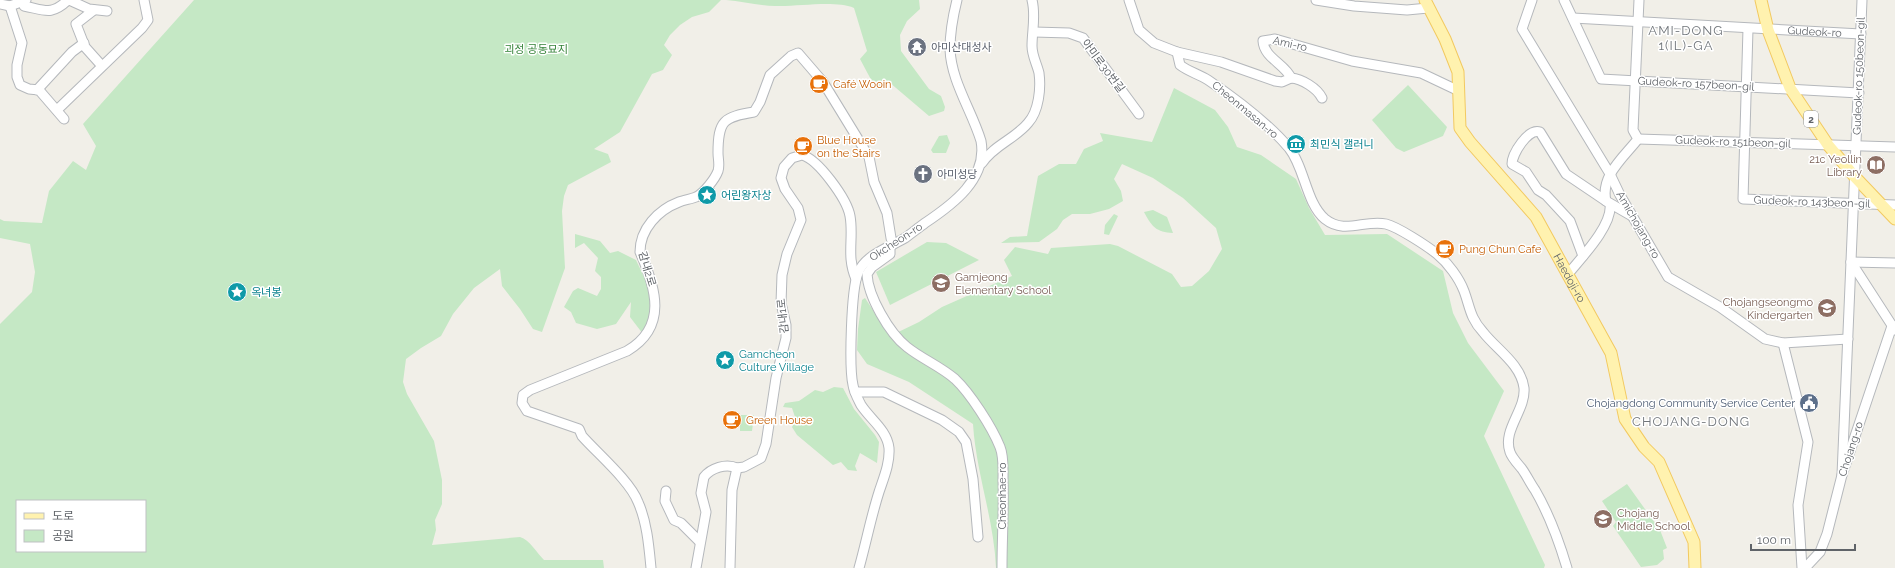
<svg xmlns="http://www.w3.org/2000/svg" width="1895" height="568" font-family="Raleway,'Noto Sans KR',sans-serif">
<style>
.green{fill:#c5e8c5;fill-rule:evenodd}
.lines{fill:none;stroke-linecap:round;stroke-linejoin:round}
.minor-casing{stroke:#b5b8bc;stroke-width:11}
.major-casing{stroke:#f2c960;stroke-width:13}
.minor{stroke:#fff;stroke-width:9}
.major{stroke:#fff2af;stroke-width:11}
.labels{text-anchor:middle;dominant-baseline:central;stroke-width:3;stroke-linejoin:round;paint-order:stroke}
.shield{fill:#fff;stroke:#8f9295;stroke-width:1}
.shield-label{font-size:10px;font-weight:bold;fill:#5f6368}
.street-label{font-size:11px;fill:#5f6368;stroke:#fff}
.worship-label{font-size:11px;fill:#5b616d;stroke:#fff;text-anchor:start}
.park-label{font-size:11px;fill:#348238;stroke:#fff}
.food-label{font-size:11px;fill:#c56008;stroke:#fff;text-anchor:start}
.culture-label{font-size:11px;fill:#0d838f;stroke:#fff;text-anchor:start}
.education-label{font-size:11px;fill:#785e54;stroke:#fff;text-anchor:end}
.service-label{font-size:11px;fill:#4e5e75;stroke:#fff;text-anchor:end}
.quarter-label{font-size:13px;letter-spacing:1px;fill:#70757a;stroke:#fff}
</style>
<rect width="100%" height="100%" fill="#f1efe8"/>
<g class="green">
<path d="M194,0h527l-12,12 -17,5 -12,8 -10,10 -6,10 8,10 -9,15 -11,4 -32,58 -26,17 14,5 3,8 -43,23 -4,11 -2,15 3,57 -23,64 -9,-3 -13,-20 -18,-23 -2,-17 -26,19 -21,26 -12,22 -20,12 -15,11 -3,23 4,12 27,47 8,39v24l-7,16 1,10 -4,15 88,-8c10,3 16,15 24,23h59l1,8h-604v-244l32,-32 3,-20 -5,-28 -30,-6v-19l4,2 38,2 7,-32 24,-30 13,9 10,-24 -13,-22zM17,501h128v50h-128z"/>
<path d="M726,0h193l1,9 -13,12 -7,14 1,16 28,38 12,7 4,11 -1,4 -15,5 -40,-34 -13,7 -16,-30 7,-8 -13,-43c-20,-8 -56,-1 -79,-2 -16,0 -33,-5 -49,-6z"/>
<polygon points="1408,85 1447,127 1443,136 1404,152 1396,148 1372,120"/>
<path d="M1174,88l41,22 13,17 9,20 24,8 35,24 13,29 16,27 62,-1 56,37 10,42 15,30 36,48 -20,45 61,129 -1,3h-548c-2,-49 -20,-95 -23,-144l-64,-42 -42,-18 -10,-14 1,-21 4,-29 3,-2 25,38 29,-14 23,-15 70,-31 -8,-16 11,-13 33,7 3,-6 59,-4 8,2 54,28 9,13 11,-1 17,-15 13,-22 -6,-21 -33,-30 -30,-20 -31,-14 -8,15 7,12 2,10 -14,8 -19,5h-18l-9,6 -6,9 -18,13 -38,1 9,-6 17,-1 11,-60 21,-12h17l8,-15 19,-8 -3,-8 52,9z"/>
<polygon points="947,135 950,143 946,153 933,153 931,150 939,136"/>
<path d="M1153,210l14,7 6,16c-17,-1 -21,-6 -29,-21z"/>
<polygon points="1114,214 1118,216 1109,235 1104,234 1105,225"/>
<polygon points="575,234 600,241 610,253 618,251 636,260 645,279 652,299 652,316 643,334 630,317 631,302 616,324 597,329 576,323 571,312 564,307 573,291 578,288 597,296 601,289 601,277 595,271 598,258 584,243 575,248"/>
<polygon points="927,242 946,243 979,260 890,305 876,272"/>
<polygon points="834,387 843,388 854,409 875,435 879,442 877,463 860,453 855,466 857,471 848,470 841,462 833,465 797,435 792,427 796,420 792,408 783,407 785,403 799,401 815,390 823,392"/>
<polygon points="740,415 754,415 752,431 740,431"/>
<polygon points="1627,484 1660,530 1667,548 1663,550 1664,559 1657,565 1641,567 1613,526 1616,522 1602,501"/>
</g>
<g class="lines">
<defs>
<g id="minor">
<polyline points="69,0 89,9 107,11"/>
<path d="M1129,0l10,30 15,13 23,9 44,10 54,19 7,1 9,-4c-6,-14 -27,-20 -28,-37l12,-2 77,22 69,12 38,18"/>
<polyline points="1316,0 1354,6 1407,10 1428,8"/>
<polyline points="1532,0 1522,29 1610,174 1620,195 1668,277 1720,307 1765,339 1783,343 1848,339"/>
<polyline points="1564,0 1601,79 1859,93"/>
<polyline points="0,4 10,6 26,0"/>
<polyline points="10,6 22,43 17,65 17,77 20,85 29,89 39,90 64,119"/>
<path d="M24,6c21,4 27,10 44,-6"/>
<polyline points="94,10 76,24 85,47 102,66"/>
<path id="s1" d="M1573,18l288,16"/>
<polyline points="1748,29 1743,199 1895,205"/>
<polyline points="1034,32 1069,33 1083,38 1139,114"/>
<path d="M1177,52l3,13c9,7 19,9 28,15 28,19 59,42 81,68 16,20 17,55 36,71 20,16 40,0 61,5 12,3 41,22 51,30 11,9 22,24 27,37 6,16 6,27 19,41 13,17 38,32 41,56 2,22 -22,42 -14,64 2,6 8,12 12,17 5,7 8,14 13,21 14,24 24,51 32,78"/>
<path d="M1291,78c11,1 26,10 31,20"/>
<polyline points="37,90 72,52 84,43"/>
<polyline points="57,110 142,28 148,20 144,0"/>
<polyline points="1638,139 1895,147"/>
<path d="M982,163c12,-18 33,-24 46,-40 11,-12 13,-35 11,-50 -2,-9 -7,-17 -7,-27 0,-15 4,-31 0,-46"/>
<path d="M1606,201c-6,-25 18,-44 32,-62l-5,-9 6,-130"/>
<path d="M890,246v8l-18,13 -5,7c1,22 22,59 40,73 15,12 33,19 48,32 15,14 37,48 45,68 4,10 3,22 3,33 1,29 -1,59 -1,88"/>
<path d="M1583,256l-13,-35 -24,-26 -8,-5 -12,-18 -14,-8c0,-10 16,-36 28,-32l26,42 40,27 26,15"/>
<polyline points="1851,262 1895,330"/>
<polyline points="1851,262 1895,263"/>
<path d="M1568,274c13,-16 45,-49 42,-70"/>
<polyline points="1783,343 1808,442 1798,505 1802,568"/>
<polyline points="855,392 884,392 942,420 959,432 966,442 973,479 978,537"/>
<polyline points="1842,475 1862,0"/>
<polyline points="666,491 665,501 674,520 681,523 699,541"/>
<path d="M651,568c-2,-21 -4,-46 -13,-66 -8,-21 -40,-48 -56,-66l-3,-7 -52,-18 -5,-8 1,-8 7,-5 97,-39c41,-24 29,-63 13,-99 0,-23 18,-42 39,-50 5,-2 12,-3 17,-5 8,-4 19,-18 22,-26 2,-6 0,-12 0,-18 0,-33 6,-36 36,-41l6,-10 10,-27 21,-19 7,-3 25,29 46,75 5,25 13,31 4,25 2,6"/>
<path d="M696,568l10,-56 -5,-19 3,-16c7,-9 22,-14 33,-9l7,-1 17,-9 5,-14 10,-66 10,-40v-13l-5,-22 1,-28 5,-21 14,-34 -3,-12 -13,-19 -4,-11 3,-11 8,-9 10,-3c16,4 45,44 48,61 4,22 -4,40 6,63"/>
<polyline points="730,568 732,490 737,468"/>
<path d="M859,568c7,-25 12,-51 20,-76 5,-15 11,-29 10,-44 -2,-18 -19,-29 -28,-43 -3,-6 -7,-13 -8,-20 -4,-17 -2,-95 5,-112 7,-18 32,-26 47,-35 7,-5 13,-10 20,-15 27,-18 63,-44 56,-82 -9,-30 -30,-60 -31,-92 0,-17 3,-33 7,-49"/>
<polyline points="1805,568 1820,552 1827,534 1842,475 1892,326 1895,326"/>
</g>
<g id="major">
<path id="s2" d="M1425,0l20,39 13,33 2,56 10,14 66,75 75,136 14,66 19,28 15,15 35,80 1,26"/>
<polyline points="1761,0 1768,30 1790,88 1828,145 1855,177 1895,219"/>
</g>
</defs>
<use href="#minor" class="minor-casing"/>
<use href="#major" class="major-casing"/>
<use href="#minor" class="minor"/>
<use href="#major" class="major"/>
</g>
<defs>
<symbol id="temple-disc" viewBox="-11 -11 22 22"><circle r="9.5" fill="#6b7280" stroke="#fff"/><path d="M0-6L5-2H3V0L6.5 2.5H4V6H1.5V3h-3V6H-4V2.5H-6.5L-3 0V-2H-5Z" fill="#fff"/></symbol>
<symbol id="cafe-disc" viewBox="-11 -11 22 22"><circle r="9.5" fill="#e8710a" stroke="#fff"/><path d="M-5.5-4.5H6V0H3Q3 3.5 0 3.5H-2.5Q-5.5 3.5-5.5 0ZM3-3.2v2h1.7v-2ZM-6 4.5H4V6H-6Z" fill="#fff"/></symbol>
<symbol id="museum-disc" viewBox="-11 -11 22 22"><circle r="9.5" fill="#0f9aa8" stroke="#fff"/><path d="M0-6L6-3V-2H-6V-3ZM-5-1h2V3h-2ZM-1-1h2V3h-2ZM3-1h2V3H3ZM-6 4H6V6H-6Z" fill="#fff"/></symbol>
<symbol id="library-disc" viewBox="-11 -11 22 22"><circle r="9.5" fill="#8d6e63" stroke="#fff"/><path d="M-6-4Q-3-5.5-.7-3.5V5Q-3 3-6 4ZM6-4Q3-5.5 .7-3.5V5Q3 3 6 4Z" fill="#fff"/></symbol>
<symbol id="church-disc" viewBox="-11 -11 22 22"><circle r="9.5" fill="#6b7280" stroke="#fff"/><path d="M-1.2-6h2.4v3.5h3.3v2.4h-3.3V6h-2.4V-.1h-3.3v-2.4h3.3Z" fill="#fff"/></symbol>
<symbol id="sight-disc" viewBox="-11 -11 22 22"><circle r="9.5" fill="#0f9aa8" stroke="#fff"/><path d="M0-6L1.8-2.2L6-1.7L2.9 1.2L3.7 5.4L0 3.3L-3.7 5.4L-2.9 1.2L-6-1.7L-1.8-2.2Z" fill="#fff"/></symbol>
<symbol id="school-disc" viewBox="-11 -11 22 22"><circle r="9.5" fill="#8d6e63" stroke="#fff"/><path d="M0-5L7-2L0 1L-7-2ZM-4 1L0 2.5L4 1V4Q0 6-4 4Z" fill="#fff"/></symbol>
<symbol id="civic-disc" viewBox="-11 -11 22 22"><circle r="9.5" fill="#5c6f8a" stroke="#fff"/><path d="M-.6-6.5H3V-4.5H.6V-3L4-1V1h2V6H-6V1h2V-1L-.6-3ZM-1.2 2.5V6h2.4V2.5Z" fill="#fff"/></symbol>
</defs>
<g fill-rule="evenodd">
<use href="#temple-disc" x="906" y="36" width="22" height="22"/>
<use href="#cafe-disc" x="808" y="73" width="22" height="22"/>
<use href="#museum-disc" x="1285" y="133" width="22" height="22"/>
<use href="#cafe-disc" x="792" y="135" width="22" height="22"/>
<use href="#library-disc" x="1865" y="154" width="22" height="22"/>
<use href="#church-disc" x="912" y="163" width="22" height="22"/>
<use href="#sight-disc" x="696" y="184" width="22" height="22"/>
<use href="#cafe-disc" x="1434" y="238" width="22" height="22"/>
<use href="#school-disc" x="930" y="272" width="22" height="22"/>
<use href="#sight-disc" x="226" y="281" width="22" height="22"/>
<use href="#school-disc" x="1816" y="297" width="22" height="22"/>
<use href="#sight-disc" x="714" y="349" width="22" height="22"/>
<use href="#civic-disc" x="1798" y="392" width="22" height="22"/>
<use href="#cafe-disc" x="721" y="409" width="22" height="22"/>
<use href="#school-disc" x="1592" y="508" width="22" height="22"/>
</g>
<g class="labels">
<rect class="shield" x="1804" y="111" width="14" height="16" rx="3"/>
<g class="shield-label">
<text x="1811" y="119">2</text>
</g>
<g class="street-label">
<text stroke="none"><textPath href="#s1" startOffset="242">Gudeok-ro</textPath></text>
<text transform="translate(1290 44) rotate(13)">Ami-ro</text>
<text transform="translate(1103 66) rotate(53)">아미로30번길</text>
<text transform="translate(1859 76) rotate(-88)">Gudeok-ro 150beon-gil</text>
<text transform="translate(1696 84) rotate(3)">Gudeok-ro 157beon-gil</text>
<text transform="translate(1245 110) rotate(40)">Cheonmasan-ro</text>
<text transform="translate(1733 142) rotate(2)">Gudeok-ro 151beon-gil</text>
<text transform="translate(1812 202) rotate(2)">Gudeok-ro 143beon-gil</text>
<text transform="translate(1638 225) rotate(60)">Amichojang-ro</text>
<text transform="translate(896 242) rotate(-33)">Okcheon-ro</text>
<text transform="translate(647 269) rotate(73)">감내2로</text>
<text stroke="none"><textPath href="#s2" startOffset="322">Haedoji-ro</textPath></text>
<text transform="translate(783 316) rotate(-96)">감내1로</text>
<text transform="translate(1851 449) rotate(-72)">Chojang-ro</text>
<text transform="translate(1002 496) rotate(-90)">Cheonhae-ro</text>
</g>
<g class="worship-label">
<text x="931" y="47">아미산대성사</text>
<text x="937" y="174">아미성당</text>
</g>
<g class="park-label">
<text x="536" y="49">괴정 공동묘지</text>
</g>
<g class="food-label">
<text x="833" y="84">Café Wooin</text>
<text x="817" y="140">Blue House<tspan x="817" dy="13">on the Stairs</tspan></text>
<text x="1459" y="249">Pung Chun Cafe</text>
<text x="746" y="420">Green House</text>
</g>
<g class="culture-label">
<text x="1310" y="144">최민식 갤러니</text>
<text x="721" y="195">어린왕자상</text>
<text x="251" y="292">옥녀봉</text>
<text x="739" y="354">Gamcheon<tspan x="739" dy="13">Culture Village</tspan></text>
</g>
<g class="education-label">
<text x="1862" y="159">21c Yeollin<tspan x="1862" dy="13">Library</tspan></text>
<text x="955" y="277" text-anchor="start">Gamjeong<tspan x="955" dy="13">Elementary School</tspan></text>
<text x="1813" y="302">Chojangseongmo<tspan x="1813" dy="13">Kindergarten</tspan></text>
<text x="1617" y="513" text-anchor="start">Chojang<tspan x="1617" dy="13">Middle School</tspan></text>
</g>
<g class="service-label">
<text x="1795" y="403">Chojangdong Community Service Center</text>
</g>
<g class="quarter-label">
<text x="1686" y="30">AMI-DONG<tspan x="1686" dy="15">1(IL)-GA</tspan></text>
<text x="1691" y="421">CHOJANG-DONG</text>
</g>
</g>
<rect x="16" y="500" width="130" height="52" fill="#ffffff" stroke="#bfc1c3"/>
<rect x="24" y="513" width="20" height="6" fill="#fff2af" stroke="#bfc1c3"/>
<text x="52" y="520" font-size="12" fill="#5f6368">도로</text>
<rect x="24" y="530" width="20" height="12" fill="#c5e8c5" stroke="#bfc1c3"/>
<text x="52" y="540" font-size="12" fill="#5f6368">공원</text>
<path d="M1751 544v6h104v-6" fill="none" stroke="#5f6368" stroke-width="2"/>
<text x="1757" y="544" font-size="12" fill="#5f6368" stroke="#ffffff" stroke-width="3" paint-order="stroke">100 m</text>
</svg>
